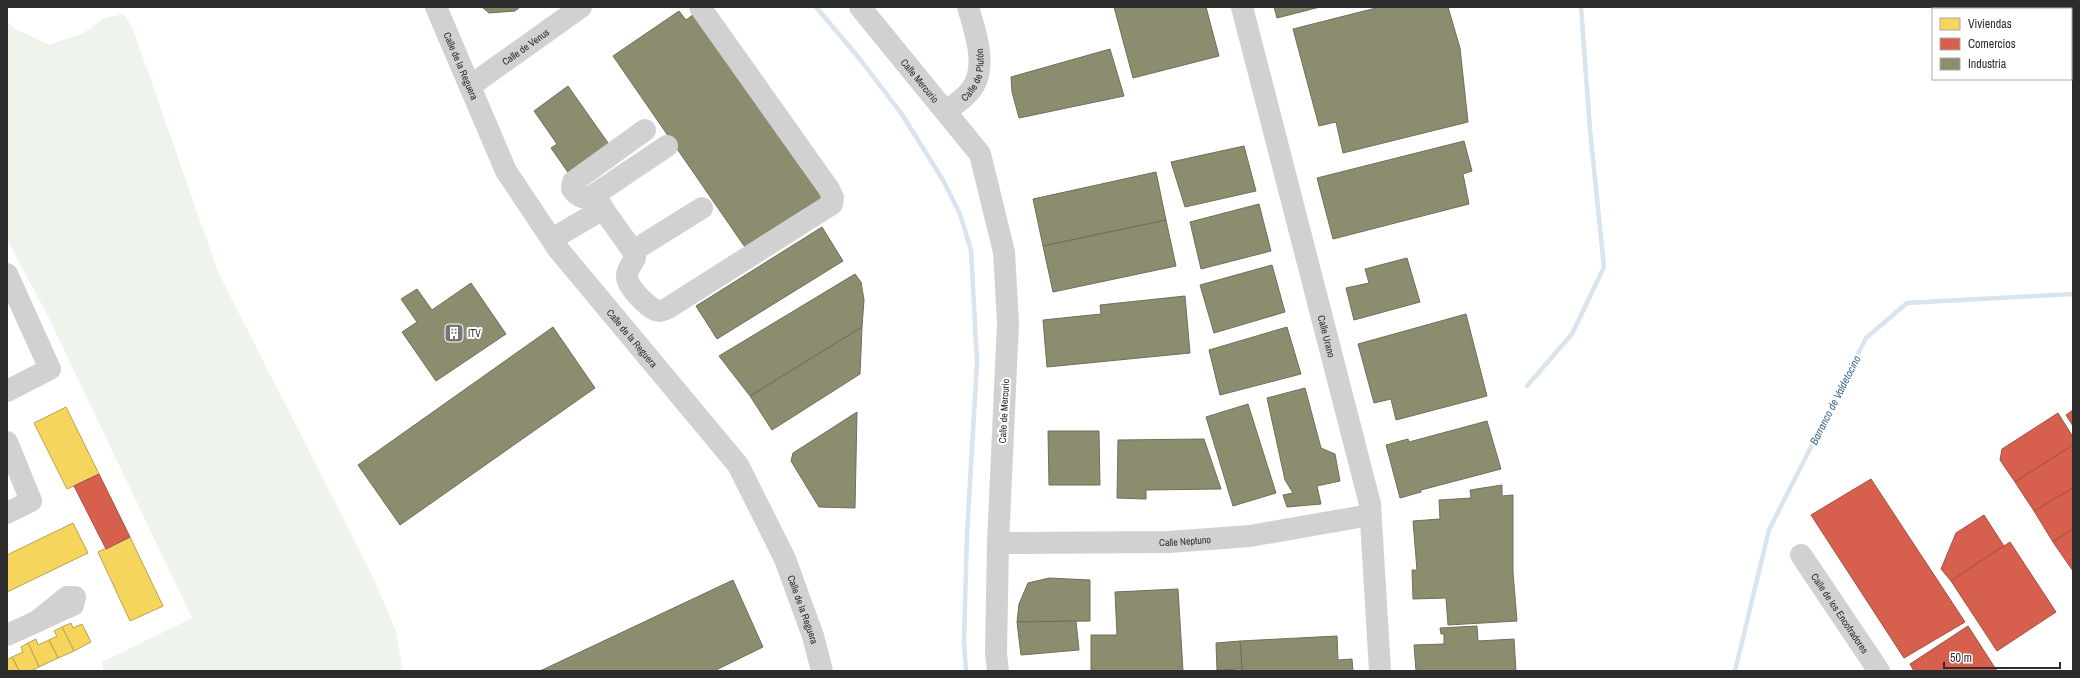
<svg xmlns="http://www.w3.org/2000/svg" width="2080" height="678" font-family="'Archivo Narrow',sans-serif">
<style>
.green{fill:#eef3eb}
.homes{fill:#f6d55c;stroke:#b9a24e}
.shops{fill:#d6604d;stroke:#a35043}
.industry{fill:#8c8c6e;stroke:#6f6f5a}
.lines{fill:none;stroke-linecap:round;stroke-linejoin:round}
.stream{stroke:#d8e4ee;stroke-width:4.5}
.minor{stroke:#d1d1d1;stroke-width:22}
.labels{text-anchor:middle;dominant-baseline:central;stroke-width:4;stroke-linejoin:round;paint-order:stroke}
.street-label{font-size:10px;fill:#2c2c2c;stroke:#fff}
.poi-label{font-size:10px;fill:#2c2c2c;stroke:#fff;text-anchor:start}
.water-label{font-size:11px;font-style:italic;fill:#426887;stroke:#fff}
</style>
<rect width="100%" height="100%" fill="#fff"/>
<polygon class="green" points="124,14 133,29 218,272 372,575 396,631 403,671 104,671 102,662 192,618 46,312 7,240 7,22 16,29 49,45 84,33 104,18"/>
<g class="homes">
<polygon points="66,407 99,474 67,489 34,423"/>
<polygon points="73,523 88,553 7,592 7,555"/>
<polygon points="130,537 163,606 130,621 98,552"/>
<polygon points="71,623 73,628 82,624 91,642 74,651 62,627"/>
<polygon points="62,627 74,651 58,658 49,640 57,636 54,631"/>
<polygon points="36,639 38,645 49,640 58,658 39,667 28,643"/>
<polygon points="28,643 39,667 31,671 19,671 12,657 23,652 21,647"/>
<polygon points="12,657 19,671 7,671 7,660"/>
</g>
<g class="shops">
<polygon points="2073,410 2073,426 2066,415"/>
<polygon points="2058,413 2073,437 2073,445 2015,482 2000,460 2002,449"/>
<polygon points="2073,445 2073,488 2034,511 2015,482"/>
<polygon points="99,474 130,537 106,549 74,486"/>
<polygon points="1871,479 1965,622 1904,658 1811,515"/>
<polygon points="2073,488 2073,529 2053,542 2034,511"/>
<polygon points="1984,515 2004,546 1951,581 1941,569 1956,533"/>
<polygon points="2073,529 2073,571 2053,542"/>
<polygon points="2010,542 2056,612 1997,651 1951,581"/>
<polygon points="1968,626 1997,671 1914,671 1910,664"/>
</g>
<g class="industry">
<polygon points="482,7 520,7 515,11 489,13"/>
<polygon points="1114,7 1206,7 1219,56 1133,78"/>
<polygon points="1274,7 1320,7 1277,18"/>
<polygon points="1380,7 1448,7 1460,48 1468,122 1343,153 1336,122 1319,126 1293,29"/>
<polygon points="679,11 686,20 694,14 824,201 749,253 613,56"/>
<polygon points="1110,49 1124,96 1019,118 1012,92 1011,77"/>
<polygon points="568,86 613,150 572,178 551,148 557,144 534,111"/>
<polygon points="1464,141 1472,171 1463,174 1469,204 1333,239 1317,178"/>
<polygon points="1244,146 1256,191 1185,207 1171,162"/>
<polygon points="1156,172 1166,220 1043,246 1033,199"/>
<polygon points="1259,204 1271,251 1201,269 1190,222"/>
<polygon points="1166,220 1176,266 1053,292 1043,246"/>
<polygon points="822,227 843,261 717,339 696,306"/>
<polygon points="1407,258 1420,302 1354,320 1346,288 1369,283 1365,269"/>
<polygon points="1272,265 1285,312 1214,333 1200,285"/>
<polygon points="855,274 861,282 864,300 862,327 750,396 719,356"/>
<polygon points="471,283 506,334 436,381 402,332 417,322 401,299 417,289 432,310"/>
<polygon points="1185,296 1190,353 1047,367 1043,320 1101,314 1100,305"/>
<polygon points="1466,314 1487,396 1396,420 1391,399 1374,403 1358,344"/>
<polygon points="553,327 595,388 400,525 358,465"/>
<polygon points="862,327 860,374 772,430 750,396"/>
<polygon points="1287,327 1301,374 1220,395 1209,350"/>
<polygon points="1305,388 1321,448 1335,454 1340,481 1317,486 1321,504 1287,507 1283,495 1293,493 1285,480 1267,398"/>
<polygon points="1248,404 1276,493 1233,506 1206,417"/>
<polygon points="857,412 855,508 819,507 791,461 793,453"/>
<polygon points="1487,421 1501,469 1421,490 1421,492 1400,498 1386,445 1408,439 1409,442"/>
<polygon points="1048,431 1099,431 1100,485 1049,485"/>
<polygon points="1204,439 1221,489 1146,490 1146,499 1117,498 1118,440"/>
<polygon points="1502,485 1502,496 1513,495 1513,572 1517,621 1448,625 1446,598 1413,599 1412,570 1417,570 1413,521 1440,519 1439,500 1471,498 1470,490"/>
<polygon points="1049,578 1090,580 1090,621 1017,622 1019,604 1028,583"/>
<polygon points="733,580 763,647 714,671 540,671"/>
<polygon points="1178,589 1183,671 1091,671 1091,635 1117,635 1115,592"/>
<polygon points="1076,621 1079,650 1021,655 1017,622"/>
<polygon points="1477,626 1478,641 1514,639 1516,671 1416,671 1414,645 1444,644 1444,634 1441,634 1440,628"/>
<polygon points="1337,636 1338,660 1352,659 1353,671 1242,671 1240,641"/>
<polygon points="1240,641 1242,669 1217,670 1216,643"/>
</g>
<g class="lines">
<g class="stream">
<polyline points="816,7 859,58 901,113 943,180 960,214 971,250 977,362 967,534 964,641 966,671"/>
<polyline points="1527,386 1572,334 1604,267 1590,130 1581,7"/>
<polyline points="1735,671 1769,530 1866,338 1907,303 2073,294"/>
</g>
<g class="minor">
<path id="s1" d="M436,7l70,164 52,78 180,216 47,94 28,77 9,35"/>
<path id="s2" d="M860,7l120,147 24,98 4,71 -10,220 -2,110 2,18"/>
<path id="s3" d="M1242,7l128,497 10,167"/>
<path id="s4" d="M470,86l111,-79"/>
<path id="s5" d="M946,111c8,-6 18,-12 24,-20 19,-22 5,-60 -2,-84"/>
<path d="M594,195c-9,5 -16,2 -22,-6l1,-7 72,-52"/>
<polyline points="603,208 594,195 667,146"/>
<path d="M552,239l51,-30 30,42 2,7c-3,6 -9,13 -8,20 1,9 22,32 32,33 3,0 7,-2 9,-3l164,-104 1,-6 -4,-9 -129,-182"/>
<polyline points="633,251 702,208"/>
<polyline points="7,274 50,369 7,391"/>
<polyline points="7,442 31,501 7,513"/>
<path id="s6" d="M998,543l171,-1 81,-6 120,-21"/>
<path id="s7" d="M1801,555l78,116"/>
<polyline points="7,635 73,605 75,597 67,597 36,622"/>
</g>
</g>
<defs>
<symbol id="building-square" viewBox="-11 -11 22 22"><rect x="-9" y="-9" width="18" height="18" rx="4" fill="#767676" stroke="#fff"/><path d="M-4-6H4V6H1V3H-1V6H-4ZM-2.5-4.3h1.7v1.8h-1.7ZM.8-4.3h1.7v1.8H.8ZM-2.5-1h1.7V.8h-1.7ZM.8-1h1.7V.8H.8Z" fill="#fff"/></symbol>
</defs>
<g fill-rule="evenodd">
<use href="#building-square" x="443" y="322" width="22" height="22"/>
</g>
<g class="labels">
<g class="street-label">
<text stroke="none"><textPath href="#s4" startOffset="68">Calle de Venus</textPath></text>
<text stroke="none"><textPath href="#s1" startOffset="64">Calle de la Reguera</textPath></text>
<text stroke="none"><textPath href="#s5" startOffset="48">Calle de Plutón</textPath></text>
<text stroke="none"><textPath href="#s2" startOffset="95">Calle Mercurio</textPath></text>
<text stroke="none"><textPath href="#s3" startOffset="340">Calle Urano</textPath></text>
<text stroke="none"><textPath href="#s1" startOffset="388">Calle de la Reguera</textPath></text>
<text transform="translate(1004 411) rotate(-87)">Calle de Mercurio</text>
<text stroke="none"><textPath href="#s6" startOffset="187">Calle Neptuno</textPath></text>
<text stroke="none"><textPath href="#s1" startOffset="712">Calle de la Reguera</textPath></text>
<text stroke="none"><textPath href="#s7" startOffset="70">Calle de los Encofradores</textPath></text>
</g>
<g class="poi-label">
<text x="468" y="333">ITV</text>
</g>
<g class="water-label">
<text transform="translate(1835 400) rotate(-63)">Barranco de Valdetocino</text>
</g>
</g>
<rect width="2080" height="678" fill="none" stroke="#2c2c2c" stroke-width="16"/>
<rect x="1932" y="8" width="140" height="72" fill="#ffffff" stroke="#ababab"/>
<rect x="1940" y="18" width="20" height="12" fill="#f6d55c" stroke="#ababab"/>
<text x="1968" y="28" font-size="12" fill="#2c2c2c">Viviendas</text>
<rect x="1940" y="38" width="20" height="12" fill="#d6604d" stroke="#ababab"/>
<text x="1968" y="48" font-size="12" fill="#2c2c2c">Comercios</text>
<rect x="1940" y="58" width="20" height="12" fill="#8c8c6e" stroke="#ababab"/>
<text x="1968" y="68" font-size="12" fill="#2c2c2c">Industria</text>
<path d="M1944 662v6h116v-6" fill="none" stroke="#2c2c2c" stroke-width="2"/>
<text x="1950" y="662" font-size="12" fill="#2c2c2c" stroke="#ffffff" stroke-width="3" paint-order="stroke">50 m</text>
</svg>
